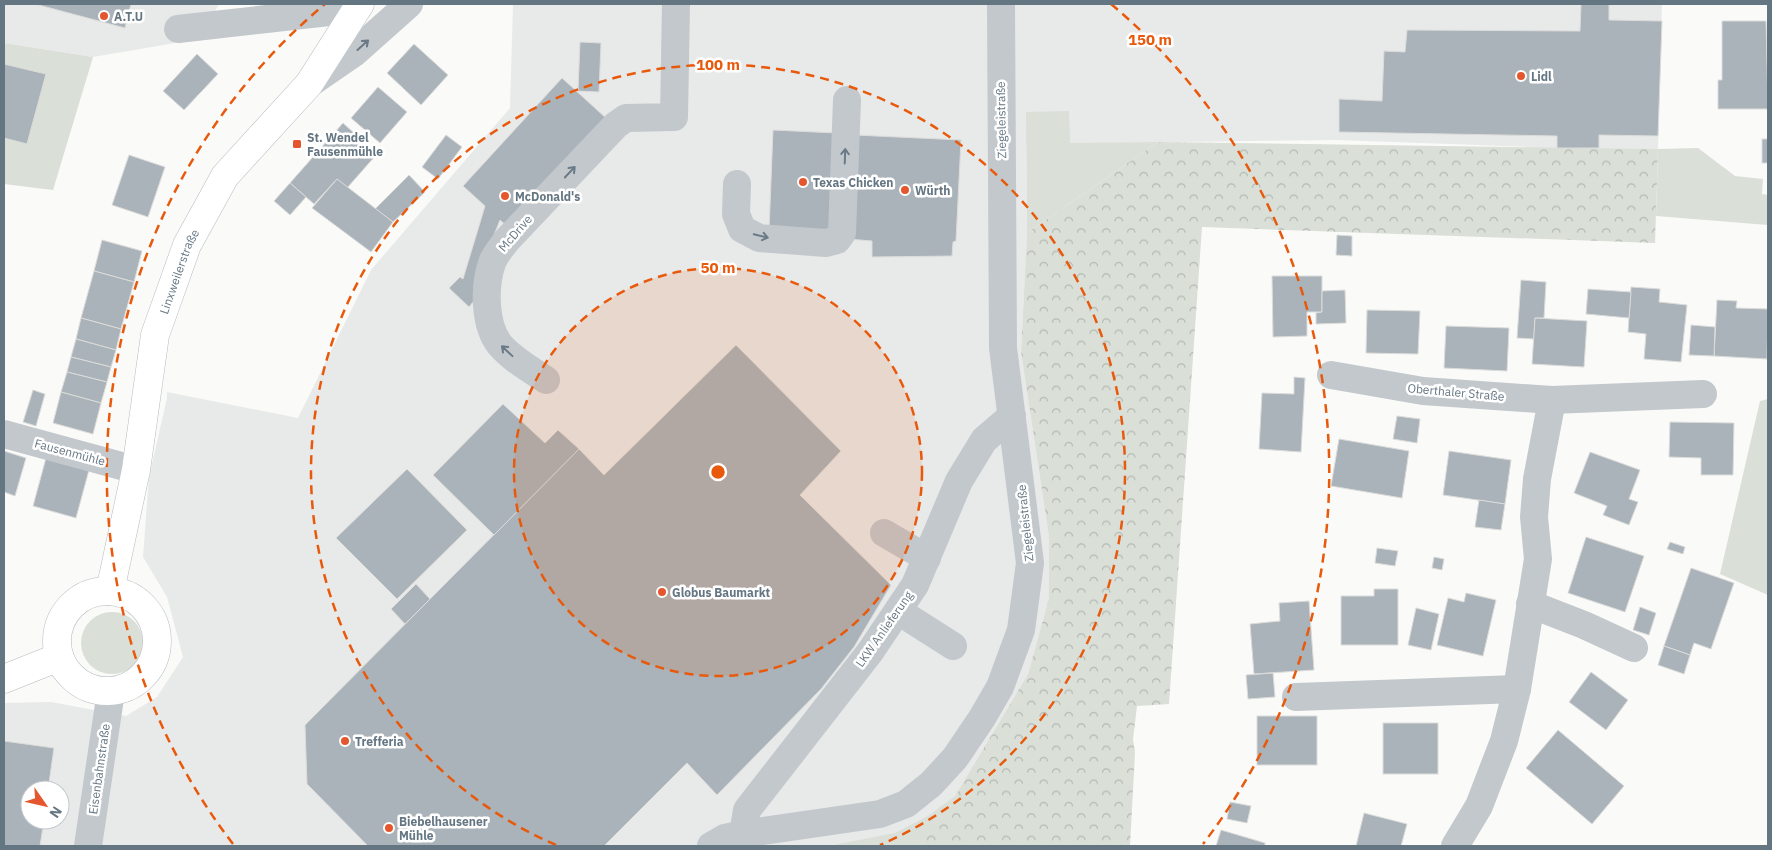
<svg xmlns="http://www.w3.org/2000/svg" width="1772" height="850" font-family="'IBM Plex Sans',sans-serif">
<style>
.built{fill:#e8e9e9;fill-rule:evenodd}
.green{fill:#dadfd7}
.forest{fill:url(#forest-crowns)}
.building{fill:#aab3b9;stroke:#dcdcda}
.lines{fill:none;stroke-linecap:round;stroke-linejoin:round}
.major-casing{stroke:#b5babe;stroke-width:29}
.minor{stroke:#c3c8cc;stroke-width:28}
.major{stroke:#fff;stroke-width:28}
.oneway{stroke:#6a7a87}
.ring{fill:none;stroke:#e8590c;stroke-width:2.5;stroke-dasharray:9 6}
.poi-dot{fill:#e4572e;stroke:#fff;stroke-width:2}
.labels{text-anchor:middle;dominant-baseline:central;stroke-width:5;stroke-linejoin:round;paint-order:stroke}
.poi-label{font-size:12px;font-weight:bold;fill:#657683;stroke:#fff;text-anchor:start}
.street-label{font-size:12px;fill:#657683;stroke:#fff}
.centre{fill:#e8590c;stroke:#fff;stroke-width:2.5}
.ring-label{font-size:15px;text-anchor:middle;font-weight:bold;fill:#e8590c;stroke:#fff;stroke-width:5;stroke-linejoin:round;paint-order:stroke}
</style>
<defs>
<pattern id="forest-crowns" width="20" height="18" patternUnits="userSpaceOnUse" patternTransform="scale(1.25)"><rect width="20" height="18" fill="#dadfd7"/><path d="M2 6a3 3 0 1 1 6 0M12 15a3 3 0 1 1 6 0" fill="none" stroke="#b4b9b4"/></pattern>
</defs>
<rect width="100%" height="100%" fill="#fafaf8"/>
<g class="built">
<polygon points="4,4 219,4 199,39 93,57 4,43"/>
<path d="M513,4h1149l-4,145 -101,-1 -220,-8 -311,4 1,89 -6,119 28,185v61l-21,76 -73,122 12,50h-963v-143l47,-1 75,14 31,-19 26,-40 -16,-60 -24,-40 6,-80 18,-79v-6l131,26 73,-148 139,-162zM30,790h30v30h-30z"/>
</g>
<g class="green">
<polygon points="4,43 93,57 53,190 4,184"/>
<polygon points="1069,111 1070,143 1158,142 1027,233 1026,112"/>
<polygon points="1698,148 1735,176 1763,179 1762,194 1768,195 1768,225 1656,216 1658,149"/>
<polygon points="1768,399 1768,595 1720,574 1760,401"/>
<circle cx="112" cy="643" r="31"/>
<polygon points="955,796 920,846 829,846 895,833 928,816"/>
</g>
<polygon class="forest" points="1158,142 1658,149 1655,243 1202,227 1169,704 1137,706 1133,739 1135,753 1130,846 920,846 955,796 1028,674 1049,598 1049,537 1021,352 1027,233"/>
<g class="building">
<polygon points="35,4 131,4 125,28"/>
<polygon points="1581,4 1609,4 1609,20 1662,21 1658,136 1599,135 1599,148 1557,148 1557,136 1339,132 1339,99 1382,101 1384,51 1405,52 1407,30 1580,31"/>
<polygon points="1722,21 1766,21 1768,109 1718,109 1718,80 1722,80"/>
<polygon points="580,42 601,43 599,92 578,91"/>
<polygon points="414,44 448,75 421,105 387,73"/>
<polygon points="197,54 218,74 184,110 163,91"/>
<polygon points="4,64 46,74 27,144 4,138"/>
<polygon points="562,78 607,119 508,227 500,220 492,240 477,297 469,307 449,288 460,277 463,279 485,206 463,186"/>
<polygon points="378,87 407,112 380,143 351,118"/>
<polygon points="343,123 377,154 347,188 337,179 314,204 290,183"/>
<polygon points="773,130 836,133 832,234 769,231"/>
<polygon points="446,135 462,147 438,179 422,167"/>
<polygon points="855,135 961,140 956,241 953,242 952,256 872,257 872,241 848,239"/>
<rect x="1762" y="139" width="6" height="24"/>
<polygon points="129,155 165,167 148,217 112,205"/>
<polygon points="409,175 425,192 393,222 375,209"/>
<polygon points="337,179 393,222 371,252 312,208"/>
<polygon points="290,183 306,197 290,215 274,201"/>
<polygon points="1337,235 1352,236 1352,256 1336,255"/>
<polygon points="102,240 142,251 134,282 94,271"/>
<polygon points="94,271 134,282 121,329 81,318"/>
<polygon points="1272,276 1322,276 1322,312 1307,312 1307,336 1273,337"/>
<polygon points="1521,280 1546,282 1544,318 1535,318 1534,339 1517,338"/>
<polygon points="1631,287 1660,289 1659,302 1687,305 1681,362 1644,359 1646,334 1628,332"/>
<polygon points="1588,289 1631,292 1629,318 1586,314"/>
<polygon points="1345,290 1346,323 1316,324 1316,313 1322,312 1322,291"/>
<polygon points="1717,300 1737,301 1736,308 1768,309 1767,359 1714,356"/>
<polygon points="1367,310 1420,311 1418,354 1366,353"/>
<polygon points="81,318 121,329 116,350 76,339"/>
<polygon points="1535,318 1587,321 1584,367 1532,364"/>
<polygon points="1691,325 1715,327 1714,356 1689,355"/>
<polygon points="1446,326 1509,328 1507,371 1444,368"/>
<polygon points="76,339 116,350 111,367 71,357"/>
<polygon points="736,345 841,451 800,495 891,585 854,647 821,689 717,795 687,763 604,846 368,846 307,784 305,725 579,449 604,475"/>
<polygon points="71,357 111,367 107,382 67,372"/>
<polygon points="67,372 107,382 101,403 61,392"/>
<polygon points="1294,377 1305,378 1301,452 1259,449 1262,393 1294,394"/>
<polygon points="33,390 45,394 36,426 23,422"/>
<polygon points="61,392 101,403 93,434 53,423"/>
<polygon points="503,404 545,443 558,430 579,449 494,535 433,475"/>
<polygon points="1397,416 1420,419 1417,443 1393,439"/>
<polygon points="1670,422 1734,423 1733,475 1701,475 1701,458 1669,457"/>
<polygon points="1339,439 1409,451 1402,498 1331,486"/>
<polygon points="4,451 26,458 15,496 4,492"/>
<polygon points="1449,451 1511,460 1505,504 1443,495"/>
<polygon points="1590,452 1640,470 1629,499 1638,502 1629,525 1603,515 1607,506 1574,493"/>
<polygon points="46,458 89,470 76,518 33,506"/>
<polygon points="407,469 467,530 397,599 336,538"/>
<polygon points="1479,500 1505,504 1501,530 1475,527"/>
<polygon points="1586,537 1644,556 1625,612 1568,593"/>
<polygon points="1670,542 1685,547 1683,554 1667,549"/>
<polygon points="1377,548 1398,551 1395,566 1375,563"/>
<polygon points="1434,557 1444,559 1442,570 1432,568"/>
<polygon points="1691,568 1734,583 1711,649 1694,643 1690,655 1664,646"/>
<polygon points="416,584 430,599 405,624 391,609"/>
<polygon points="1374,589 1398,589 1398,645 1341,645 1341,596 1374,596"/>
<polygon points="1466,593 1496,600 1483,656 1437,645 1448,598 1464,602"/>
<polygon points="1309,601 1314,670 1254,674 1250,624 1280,621 1279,603"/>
<polygon points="1640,607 1656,613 1649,635 1633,630"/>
<polygon points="1416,608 1439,614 1431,650 1408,645"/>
<polygon points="1664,646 1690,655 1684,674 1658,665"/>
<polygon points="1591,672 1628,700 1606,730 1569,702"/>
<polygon points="1273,673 1275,697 1248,699 1246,675"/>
<rect x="1257" y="716" width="60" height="49"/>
<rect x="1383" y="723" width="55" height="51"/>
<polygon points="1558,730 1624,786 1592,824 1526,768"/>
<polygon points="4,741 54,748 48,790 30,790 30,820 44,820 40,846 4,846"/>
<polygon points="1230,802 1251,806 1247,823 1227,819"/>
<polygon points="1364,813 1407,824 1401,846 1356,846"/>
<polygon points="1221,830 1265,843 1265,846 1216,846"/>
</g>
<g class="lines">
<defs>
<g id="major">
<path id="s1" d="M110,591l26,-121 19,-135 32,-90 38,-69 84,-92 51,-80"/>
<circle cx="107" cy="641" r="50"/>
<polyline points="4,679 59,657"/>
</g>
</defs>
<use href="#major" class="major-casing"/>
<g class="minor">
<polyline points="178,29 356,9"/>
<polyline points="309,84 354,53 409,4"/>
<polyline points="737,184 736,214 742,229 759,238 826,243 837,240 842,233 847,100"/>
<polyline points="1331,375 1423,391 1552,400 1703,394"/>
<path d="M546,380c-16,-11 -34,-21 -46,-35 -16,-20 -16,-59 -8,-82 3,-9 10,-16 15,-23l109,-115 10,-7 48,-1 2,-113"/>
<polyline points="4,434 136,470"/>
<polyline points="884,533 927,558"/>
<polyline points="1530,604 1584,625 1634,648"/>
<polyline points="898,611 953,646"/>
<polyline points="1296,697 1517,689"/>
<polyline points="743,834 747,810 870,652 915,585 959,481 984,440 1012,416"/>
<polyline points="88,846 111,691"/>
<polyline points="711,846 725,838 743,834 880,814 906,804 931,784 955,758 982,718 1000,687 1021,630 1030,563 1003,348 1001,4"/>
<polyline points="1455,846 1479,806 1504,741 1517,689 1538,559 1534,517 1537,479 1552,400"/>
</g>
<use href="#major" class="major"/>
</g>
<defs><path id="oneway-shaft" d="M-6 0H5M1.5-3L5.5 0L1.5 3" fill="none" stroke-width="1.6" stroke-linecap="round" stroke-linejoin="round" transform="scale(1.25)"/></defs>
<g class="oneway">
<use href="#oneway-shaft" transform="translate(363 45) rotate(-42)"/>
<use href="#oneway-shaft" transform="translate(845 156) rotate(-88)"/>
<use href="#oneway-shaft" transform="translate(570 172) rotate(-47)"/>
<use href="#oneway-shaft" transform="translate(761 236) rotate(14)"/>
<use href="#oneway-shaft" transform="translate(507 351) rotate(-137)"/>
</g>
<circle cx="718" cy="472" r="204" fill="#e8590c" fill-opacity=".12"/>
<g class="ring">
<circle cx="718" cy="472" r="204"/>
<path d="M556 845A407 407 0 1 1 880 845"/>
<path d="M233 844A611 611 0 0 1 325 4M1111 4A611 611 0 0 1 1203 844"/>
</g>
<g class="poi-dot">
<circle cx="104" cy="16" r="5"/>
<circle cx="1521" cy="76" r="5"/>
<rect x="292" y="139" width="10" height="10" rx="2.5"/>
<circle cx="803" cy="182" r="5"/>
<circle cx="905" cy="190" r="5"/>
<circle cx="505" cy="196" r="5"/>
<circle cx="662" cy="592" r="5"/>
<circle cx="345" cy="741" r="5"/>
<circle cx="389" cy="828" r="5"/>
</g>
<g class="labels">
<g class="poi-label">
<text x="114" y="16">A.T.U</text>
<text x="1531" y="76">Lidl</text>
<text x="307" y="137">St. Wendel<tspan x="307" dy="14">Fausenmühle</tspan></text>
<text x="813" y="182">Texas Chicken</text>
<text x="915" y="190">Würth</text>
<text x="515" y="196">McDonald's</text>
<text x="672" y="592">Globus Baumarkt</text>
<text x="355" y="741">Trefferia</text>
<text x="399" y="821">Biebelhausener<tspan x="399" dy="14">Mühle</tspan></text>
</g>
<g class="street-label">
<text transform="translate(1001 120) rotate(-91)">Ziegeleistraße</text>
<text transform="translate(515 233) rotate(-49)">McDrive</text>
<text stroke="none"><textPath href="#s1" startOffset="328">Linxweilerstraße</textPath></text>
<text transform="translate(1456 392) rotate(5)">Oberthaler Straße</text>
<text transform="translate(70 452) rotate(15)">Fausenmühle</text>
<text transform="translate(1025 523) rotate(-96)">Ziegeleistraße</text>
<text transform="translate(884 629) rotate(-55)">LKW Anlieferung</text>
<text transform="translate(99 769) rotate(-82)">Eisenbahnstraße</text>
</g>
</g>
<circle cx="718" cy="472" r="8" class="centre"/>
<g class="ring-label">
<text x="1150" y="45">150 m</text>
<text x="718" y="70">100 m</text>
<text x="718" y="273">50 m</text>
</g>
<rect width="1772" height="850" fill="none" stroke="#657683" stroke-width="10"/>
<g transform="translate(45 805) rotate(124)"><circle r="24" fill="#ffffff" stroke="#c1c8cd"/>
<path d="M0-4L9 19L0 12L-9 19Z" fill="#e4572e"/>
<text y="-8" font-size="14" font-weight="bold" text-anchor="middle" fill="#657683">N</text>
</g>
</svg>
